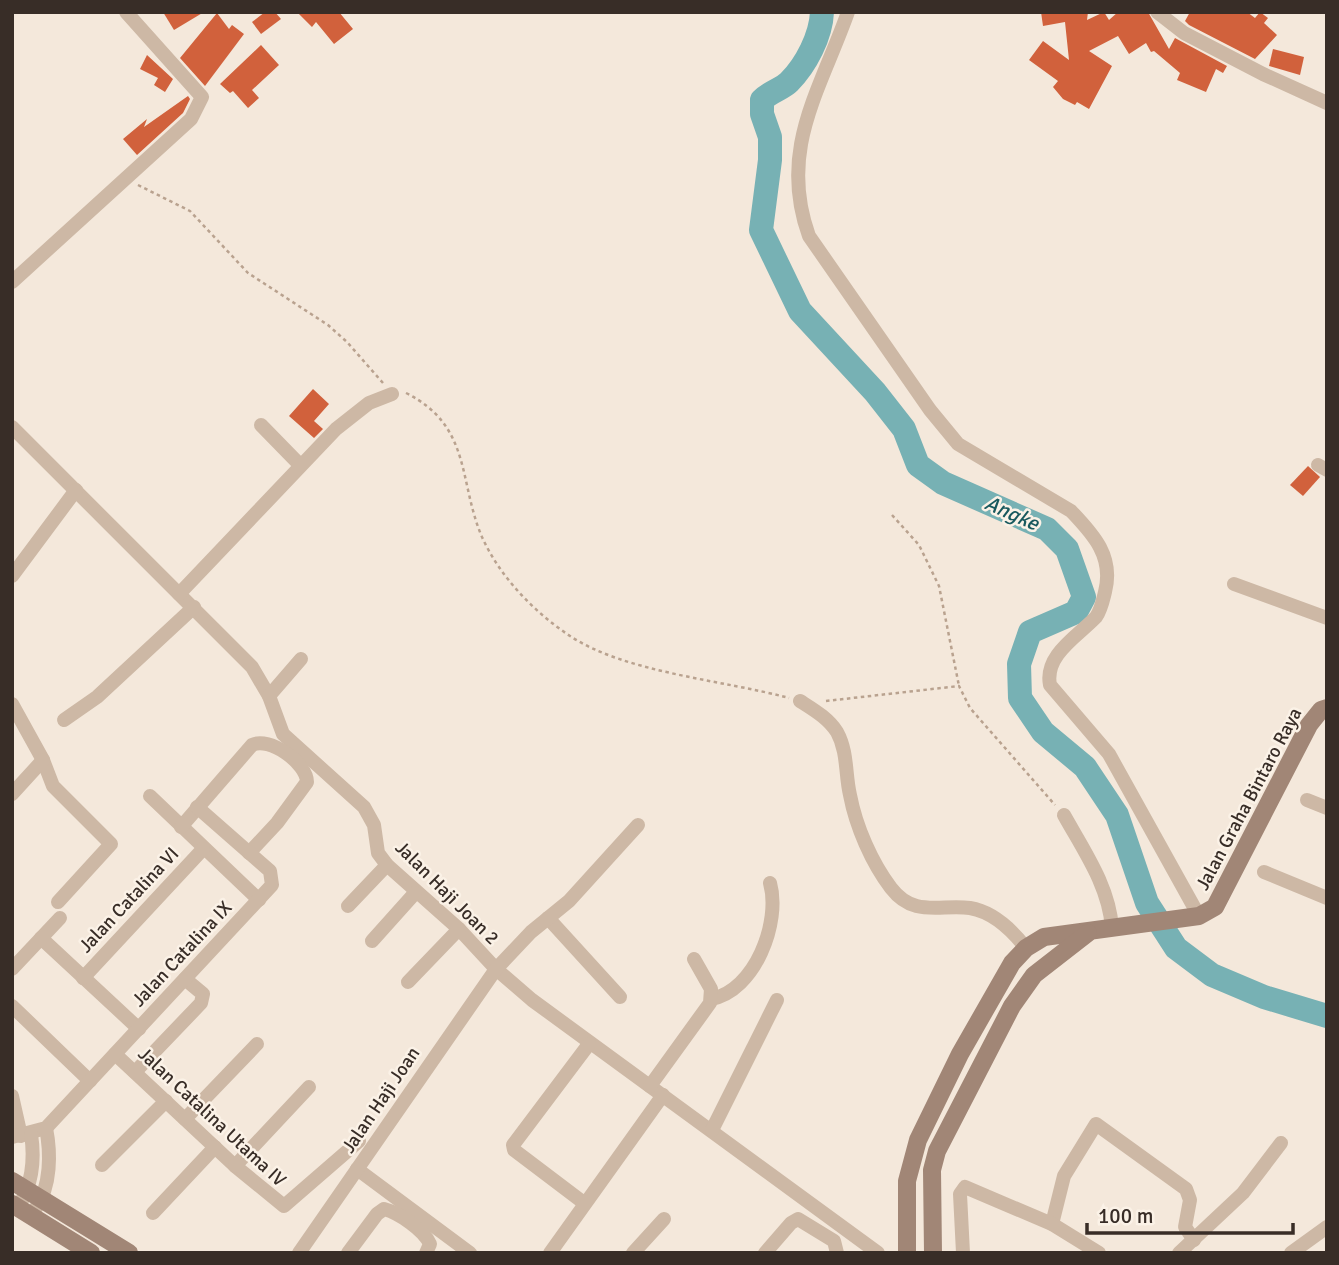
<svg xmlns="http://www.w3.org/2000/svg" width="1339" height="1265" font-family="Signika,sans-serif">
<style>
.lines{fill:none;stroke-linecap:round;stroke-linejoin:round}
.river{stroke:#77b1b4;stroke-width:24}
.building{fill:#d1613c}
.path{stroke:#b9a28f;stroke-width:2.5;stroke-dasharray:3.5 3.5;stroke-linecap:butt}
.minor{stroke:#cdb8a5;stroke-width:14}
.secondary{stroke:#a18676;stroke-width:18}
.labels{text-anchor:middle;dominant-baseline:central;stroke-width:5;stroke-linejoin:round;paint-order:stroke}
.street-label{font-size:19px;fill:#382d27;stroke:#fbf2e7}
.water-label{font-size:21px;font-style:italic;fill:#19595e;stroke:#fbf2e7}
</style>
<rect width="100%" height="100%" fill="#f4e8db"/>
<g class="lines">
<path class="river" d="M822,12c-1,24 -16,53 -33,70 -7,7 -18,9 -27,18v14l8,23v23l-9,70 39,81 75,81 29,37 14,36 25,18 104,46 20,20 17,48 -8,15 -46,20 -11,32 1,34 23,34 42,35 32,48 30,88 29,45 36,27 52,22 63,19"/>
</g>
<g class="building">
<polygon points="163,12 204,12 174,30"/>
<polygon points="265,12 275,12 281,19 261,34 252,22"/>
<polygon points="297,12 339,12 353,29 334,44 316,22 312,27"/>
<polygon points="1041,12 1088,12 1087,20 1104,12 1109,20 1118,12 1148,12 1169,49 1175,38 1227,66 1223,73 1216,69 1206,92 1177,80 1180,73 1154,51 1151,52 1146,43 1129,54 1118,36 1089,51 1112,66 1089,109 1077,102 1075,105 1063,99 1053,87 1058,81 1029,60 1043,41 1069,60 1065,22 1043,26"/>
<polygon points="1190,12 1247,12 1255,18 1260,12 1268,18 1264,23 1277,35 1255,59 1189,25 1185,21"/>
<polygon points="217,13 229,29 232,25 244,34 205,86 180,58"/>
<polygon points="261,45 279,65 252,90 259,98 248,108 233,91 230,93 220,84"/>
<polygon points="1273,49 1304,57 1300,75 1269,66"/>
<polygon points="147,55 173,79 165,92 154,85 158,78 140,69"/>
<polygon points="188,96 190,99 183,113 137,155 123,139 147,119 144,127"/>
<polygon points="313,389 329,404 314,421 323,429 314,438 289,416"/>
<polygon points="1308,466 1320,477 1303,496 1290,485"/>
</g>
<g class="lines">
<g class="path">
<polyline points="138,185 190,211 248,273 328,325 347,342 383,383"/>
<path d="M406,393c66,33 52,88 76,144 18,40 52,75 88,99 56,37 153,44 219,62"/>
<polyline points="892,515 919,545 939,586 959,686"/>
<polyline points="826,701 959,686 970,708 1055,805"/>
</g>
<g class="minor">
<path d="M848,12c-28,79 -70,138 -39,224l121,174 28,34 113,67c23,24 43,46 34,81 -2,8 -4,18 -9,25 -18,19 -52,38 -46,68l59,69 90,162"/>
<polyline points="1157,12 1184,33 1263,74 1327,103"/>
<polyline points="12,282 191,119 202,97 126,12"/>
<polyline points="261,425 300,465"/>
<polyline points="12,427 252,667 269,696 283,734 364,807 374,825 378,853 387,865 459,929 496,969 532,1000 878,1253"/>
<polyline points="1318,465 1327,470"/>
<polyline points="12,576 76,490"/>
<polyline points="1234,584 1327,618"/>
<polyline points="179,594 336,429 369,403 392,394"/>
<polyline points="269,696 301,659"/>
<path d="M800,701c14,9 28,17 37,31 11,20 8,42 13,63 6,32 22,68 41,93 23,30 49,16 79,20 24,4 42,22 56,40"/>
<polyline points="12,704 43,760 53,786 111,844 58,902"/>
<polyline points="64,720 97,697 194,607"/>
<polyline points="12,794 43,760"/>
<polyline points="150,796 259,900"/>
<polyline points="1307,800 1327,808"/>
<path d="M1064,815c20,36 45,71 48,113"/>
<path d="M181,827l71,-82c17,-9 55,18 55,37l-30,41 -28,30"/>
<polyline points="1264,872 1327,898"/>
<polyline points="348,906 387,865"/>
<polyline points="548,918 620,997"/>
<polyline points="41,938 139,1029"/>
<polyline points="372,941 415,893"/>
<polyline points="12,969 60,918"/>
<polyline points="83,978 203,849"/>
<polyline points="408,982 459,929"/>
<path d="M711,999c44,-8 70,-77 59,-116"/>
<polyline points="12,1006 90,1081"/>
<polyline points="115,1054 235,1166 284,1206 359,1141"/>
<polyline points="135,1072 201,1003 203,994 185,979"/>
<polyline points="650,1086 710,1003 711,989 694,959"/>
<polyline points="12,1096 21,1136"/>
<polyline points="185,1119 257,1044"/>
<polyline points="712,1130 777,1000"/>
<polyline points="12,1137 46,1128 272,885 270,871 197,807"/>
<polyline points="102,1165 166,1101"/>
<polyline points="235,1166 309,1087"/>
<polyline points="357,1169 470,1253"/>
<polyline points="584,1203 514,1150 513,1145 589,1044"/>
<path d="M18,1207c15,-23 17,-47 13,-73"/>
<path d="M36,1208c15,-22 15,-55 10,-80"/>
<polyline points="153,1213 215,1147"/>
<polyline points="1052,1224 1064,1176 1096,1124 1186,1189 1190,1200 1185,1227 1194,1240"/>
<polyline points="299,1253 496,969 531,932 569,901 638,825"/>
<path d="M348,1253l29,-39 7,-5c15,4 40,21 46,35l-4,9"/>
<polyline points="550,1253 663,1095"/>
<polyline points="633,1253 664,1219"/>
<polyline points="765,1253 791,1223 798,1219 834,1241 837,1253"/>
<polyline points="963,1253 960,1194 965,1187 1052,1224 1099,1253"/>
<polyline points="1179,1253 1243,1193 1281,1143"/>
<polyline points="1291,1253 1327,1227"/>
</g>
<g class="secondary">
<polyline points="12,1181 129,1253"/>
<polyline points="12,1204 91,1253"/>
<polyline points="907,1253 907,1181 918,1140 960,1054 1012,963 1026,948 1044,937 1199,916 1215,907 1309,725 1321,710 1327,708"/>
<polyline points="933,1253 932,1170 937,1151 1012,1006 1034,975 1088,933"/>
</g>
</g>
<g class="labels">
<g class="street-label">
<text transform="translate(1249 799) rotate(-62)">Jalan Graha Bintaro Raya</text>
<text transform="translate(447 893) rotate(45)">Jalan Haji Joan 2</text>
<text transform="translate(129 900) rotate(-47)">Jalan Catalina VI</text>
<text transform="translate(182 954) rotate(-47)">Jalan Catalina IX</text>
<text transform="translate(381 1100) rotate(-56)">Jalan Haji Joan</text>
<text transform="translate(212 1117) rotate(43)">Jalan Catalina Utama IV</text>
</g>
<g class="water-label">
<text transform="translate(1012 513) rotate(24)">Angke</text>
</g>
</g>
<rect width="1339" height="1265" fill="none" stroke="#382d27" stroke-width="28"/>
<path d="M1087 1223v10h206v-10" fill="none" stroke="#382d27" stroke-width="3.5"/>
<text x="1098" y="1223" font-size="21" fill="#382d27" stroke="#fbf2e7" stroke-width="5" paint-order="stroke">100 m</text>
</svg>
